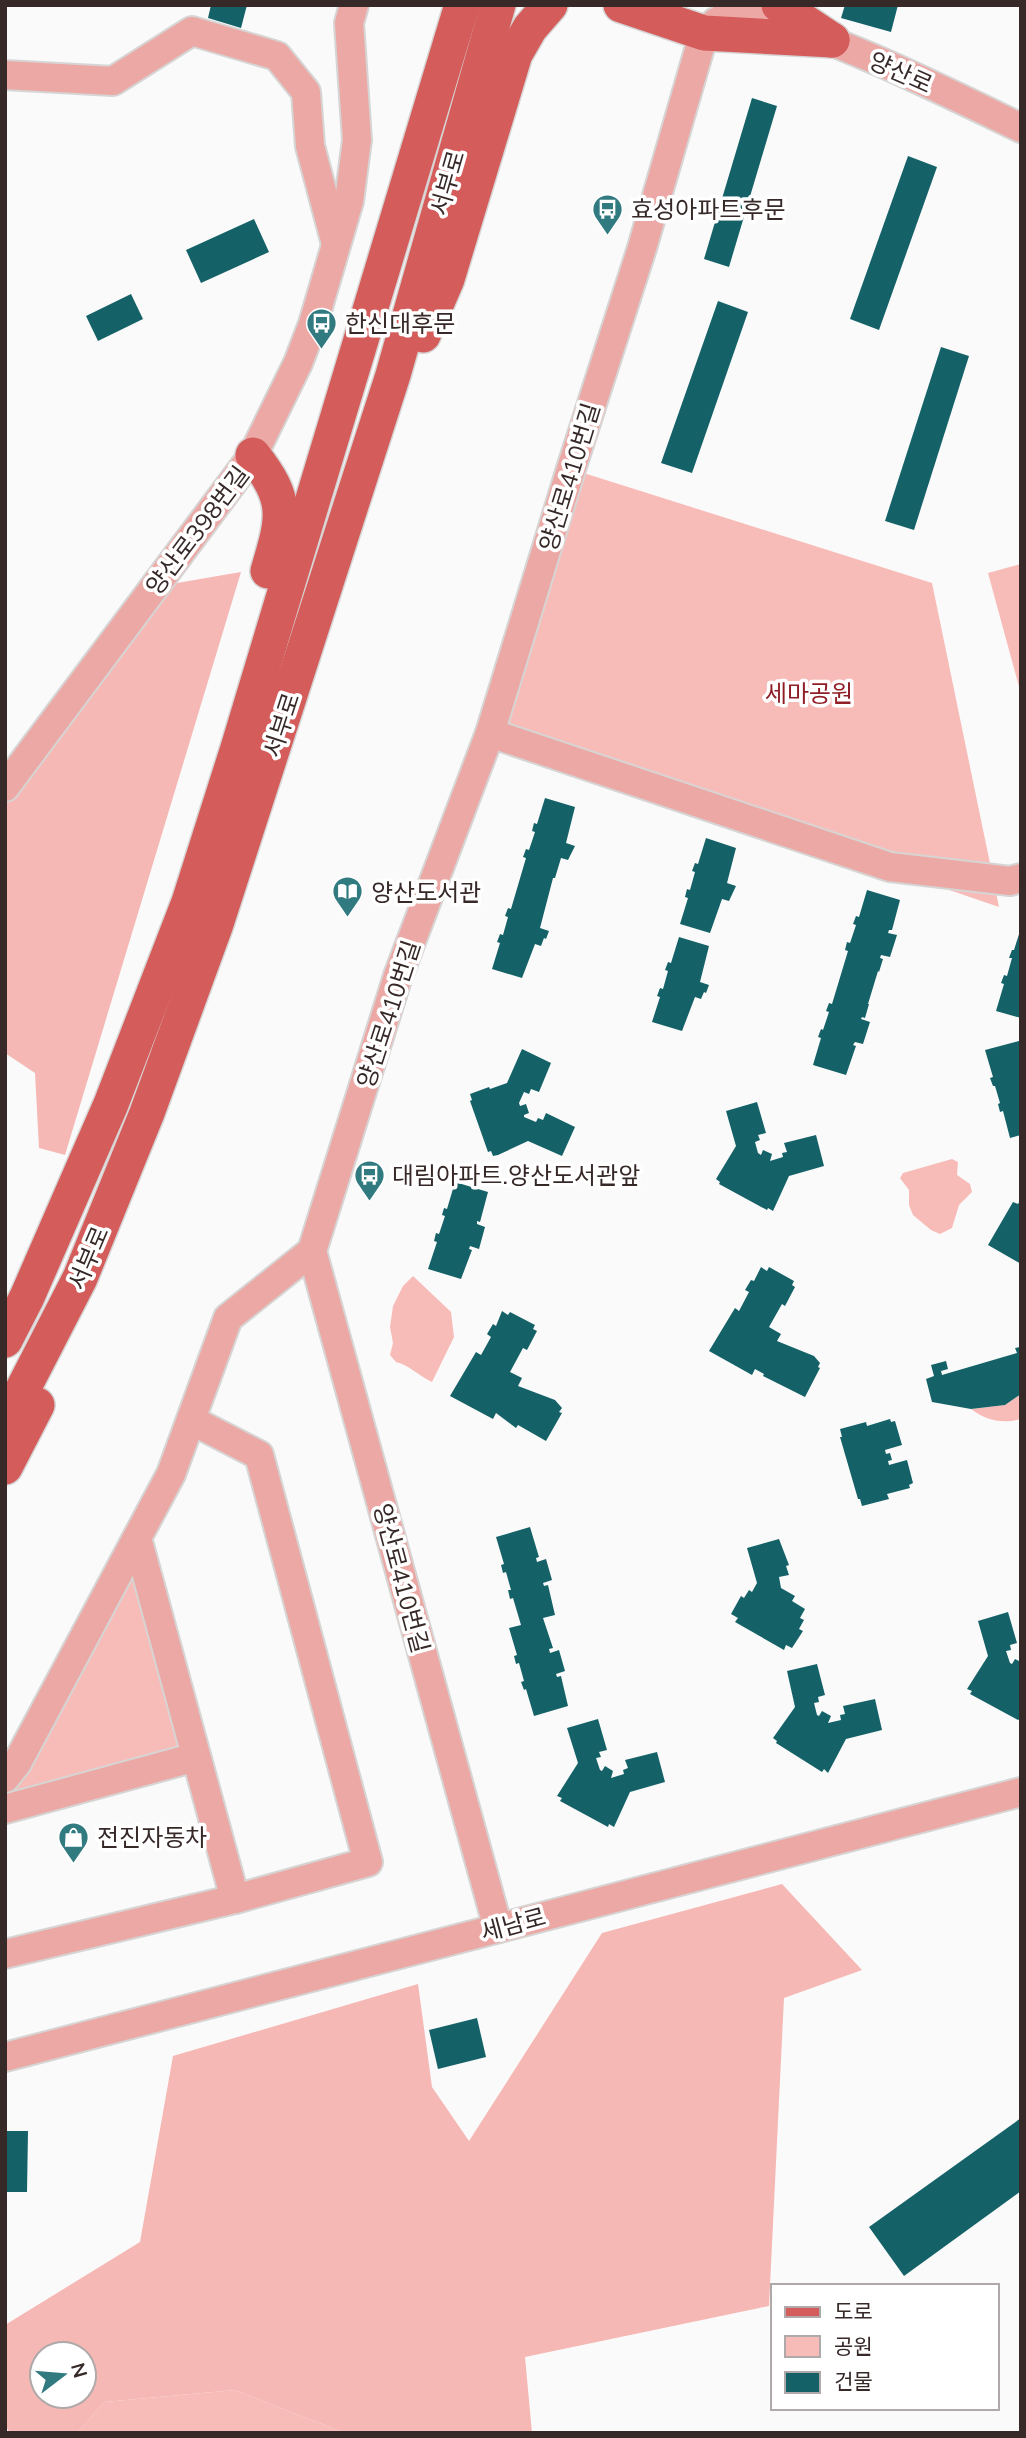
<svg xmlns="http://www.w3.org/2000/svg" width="1026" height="2438" font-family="Mulish,'Noto Sans KR',sans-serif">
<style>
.green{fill:#f8bcb8}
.forest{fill:#f5b8b4;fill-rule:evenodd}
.building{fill:#146268}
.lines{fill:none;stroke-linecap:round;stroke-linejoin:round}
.minor-casing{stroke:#d7d4d4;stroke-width:32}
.major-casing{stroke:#d7d4d4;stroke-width:38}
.minor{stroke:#eca8a4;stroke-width:28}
.major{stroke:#d45c5a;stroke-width:35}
.labels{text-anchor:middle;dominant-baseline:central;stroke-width:7;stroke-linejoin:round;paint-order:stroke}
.street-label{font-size:24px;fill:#362928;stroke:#fff}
.poi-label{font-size:24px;fill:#362928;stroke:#fff;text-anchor:start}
.park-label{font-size:24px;fill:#901e26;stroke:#fff}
</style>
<rect width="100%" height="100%" fill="#fafafa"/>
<g class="green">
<polygon points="571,469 932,583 999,907 490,733"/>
<polygon points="1021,564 1021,694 988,573"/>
<polygon points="952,1159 958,1162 957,1175 970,1184 972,1192 959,1205 952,1228 940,1234 931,1230 913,1215 909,1205 909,1190 900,1178 903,1173"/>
<path d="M413,1276l38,36 3,25 -22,45c-13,-6 -23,-17 -36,-20l-6,-7 3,-12 -3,-16 3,-21 10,-20z"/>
<path d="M1021,1394v25c-19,5 -34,2 -50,-10l34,-4z"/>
<polygon points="137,1538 196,1757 5,1809 5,1778"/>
<polygon points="235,2390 345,2433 77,2433 104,2402"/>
</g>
<g class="forest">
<polygon points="241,572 65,1155 39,1148 35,1073 5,1053 5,787 154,587"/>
<path d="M782,1884l80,86 -78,28 -15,308 -244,51 7,76h-187l-110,-43 -131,12 -27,31h-67l-5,-8v-100l135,-83 33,-186 245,-72 14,103 37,54 133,-208zM42,2354h42v42h-42z"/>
</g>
<g class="building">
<polygon points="211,5 247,5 241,28 208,18"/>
<polygon points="845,5 898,5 891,32 841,18"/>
<polygon points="752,98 777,106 729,267 704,259"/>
<polygon points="908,156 937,167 879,330 850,319"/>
<polygon points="254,219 269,252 201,283 186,250"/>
<polygon points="131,294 143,319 98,341 86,316"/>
<polygon points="718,301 748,312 692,473 661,463"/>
<polygon points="941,347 969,356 914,530 885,521"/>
<polygon points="545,798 575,807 566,843 575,846 568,860 561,858 555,878 553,878 540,928 549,931 546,939 544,938 541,946 535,944 522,978 492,969 500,943 497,942 500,934 503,935 508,917 505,916 508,908 511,909 526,858 523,857 526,849 529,850 535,832 532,831 534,823 537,824"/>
<polygon points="706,838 736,848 727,883 736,886 729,901 722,899 710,933 680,924 688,898 685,897 687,889 690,890 695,872 692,871 695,863 698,864"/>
<polygon points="867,890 900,900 892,930 889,930 888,933 897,935 890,957 881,955 880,958 883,959 879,972 878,971 868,1004 869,1004 865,1018 862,1017 861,1019 870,1022 863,1044 855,1042 853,1045 856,1046 846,1075 813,1065 821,1038 818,1037 821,1029 823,1030 829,1012 826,1011 829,1003 832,1004 848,951 845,950 847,942 850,943 856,925 853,924 856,916 859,917"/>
<polygon points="1020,931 1021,932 1021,1018 996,1011 1004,984 1001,983 1004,975 1007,976 1012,958 1009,958 1012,950 1014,950"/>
<polygon points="679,937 709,946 700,982 709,985 706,993 704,992 701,999 695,997 682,1031 652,1022 660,997 657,996 660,988 663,989 668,971 665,970 668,962 671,963"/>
<polygon points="1019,1041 1021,1135 1010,1138 1003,1111 1000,1112 998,1104 1000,1103 995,1086 993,1086 990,1078 993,1077 985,1050"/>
<polygon points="522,1049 551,1063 539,1092 531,1089 529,1094 524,1092 519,1103 520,1106 526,1104 529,1113 524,1115 524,1117 536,1122 538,1118 543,1120 546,1113 575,1127 562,1156 528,1141 498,1155 493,1156 491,1151 488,1152 470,1101 472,1100 470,1094 489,1087 490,1089 507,1083"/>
<polygon points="757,1102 766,1133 758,1135 760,1140 755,1142 758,1153 761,1155 763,1150 772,1154 770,1161 783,1157 782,1153 787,1152 784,1143 816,1135 824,1166 789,1176 773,1211 768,1208 767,1210 719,1184 720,1182 716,1179 736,1146 726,1111"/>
<polygon points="455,1182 488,1192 480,1222 477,1221 477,1224 485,1227 479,1249 470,1246 469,1249 472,1250 461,1279 428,1269 437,1242 434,1241 436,1233 439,1234 445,1216 442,1215 444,1208 447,1209"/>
<polygon points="1021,1199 1021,1264 988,1245 1013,1202 1018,1204"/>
<polygon points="761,1267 767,1271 769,1267 794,1281 792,1285 795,1287 785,1306 782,1304 769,1327 781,1334 777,1341 814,1356 820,1363 818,1367 820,1368 805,1397 763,1376 764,1374 755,1369 752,1375 709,1351 735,1308 739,1311 749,1292 745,1290 751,1280 754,1281"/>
<polygon points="502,1311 508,1315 510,1312 535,1325 533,1329 537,1331 527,1350 523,1348 510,1372 522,1378 518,1386 555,1400 562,1408 559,1412 562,1413 546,1441 518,1425 516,1428 496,1413 493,1419 450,1396 476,1352 481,1355 491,1337 487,1334 493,1324 496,1326"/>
<polygon points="1021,1347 1021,1394 1005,1405 971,1409 932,1402 926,1379 934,1376 931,1365 946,1361 948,1369 941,1371 942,1375 1017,1353 1015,1348"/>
<polygon points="890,1419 891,1422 895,1421 902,1445 885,1450 886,1454 890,1453 892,1460 888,1461 889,1465 907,1460 913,1483 909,1485 910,1488 887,1494 889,1499 862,1506 860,1499 858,1499 840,1437 842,1437 840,1429 866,1422 867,1426"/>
<polygon points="530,1527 539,1557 536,1558 537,1562 546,1559 552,1580 543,1583 544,1586 548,1585 555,1615 543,1618 553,1648 549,1649 550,1653 559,1650 565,1671 556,1674 557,1677 561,1676 568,1706 534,1716 526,1689 524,1690 521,1682 524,1681 519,1663 516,1664 514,1656 517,1655 509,1628 521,1625 513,1598 510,1599 508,1590 511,1590 506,1572 503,1573 501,1565 504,1564 496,1537"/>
<polygon points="779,1539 789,1565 786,1566 789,1575 779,1577 781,1588 795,1596 792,1601 805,1609 800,1618 804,1620 799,1629 803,1631 792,1648 786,1645 784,1650 735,1622 738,1618 731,1614 741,1596 744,1598 749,1590 752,1592 757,1583 747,1548"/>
<polygon points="1008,1612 1017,1643 1010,1645 1011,1650 1006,1651 1010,1663 1012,1664 1015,1659 1021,1662 1021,1718 1018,1720 970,1694 972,1691 967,1689 988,1656 978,1621"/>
<polygon points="817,1664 825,1695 818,1697 819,1702 814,1703 817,1715 819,1716 822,1711 831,1716 828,1723 841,1720 840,1715 845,1714 843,1706 875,1699 882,1730 846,1739 828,1773 824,1769 822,1772 776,1743 777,1741 773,1738 795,1707 787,1671"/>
<polygon points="598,1719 607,1750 599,1752 601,1757 596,1758 600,1770 602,1771 605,1766 613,1771 611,1778 624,1774 623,1770 628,1768 625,1760 657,1752 665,1782 630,1792 614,1827 609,1824 608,1827 560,1801 562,1798 557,1796 578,1763 567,1728"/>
<polygon points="477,2018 486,2057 438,2069 429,2030"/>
<polygon points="1021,2118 1021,2191 904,2276 869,2227"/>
<polygon points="5,2131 28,2131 27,2192 5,2192"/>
</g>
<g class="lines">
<defs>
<g id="minor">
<path d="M727,6c104,29 197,75 294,122"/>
<polyline points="5,75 113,81 192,31 277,56 306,92 310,146 336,244"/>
<polyline points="490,733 890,867 1010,881 1021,878"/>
<polyline points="5,787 253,455 298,363 313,324 349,201 357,140 349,23 354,5"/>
<polyline points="137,1538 235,1899"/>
<polyline points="5,1778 17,1763 171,1474 228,1318 312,1251"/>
<polyline points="5,1809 196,1757"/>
<polyline points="498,1928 312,1251 398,976 490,733 571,469 642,248 704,33 716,22 744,11"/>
<polyline points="5,1954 235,1899 368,1862 259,1455 191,1420"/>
<polyline points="5,2057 1021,1792"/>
</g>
<g id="major">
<polyline points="621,5 704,33 832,40"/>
<polyline points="779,5 832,40"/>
<polyline points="423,335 447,279 515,54 530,28 550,5"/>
<path d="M253,455c36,46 31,62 15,116"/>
<polyline points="5,1340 27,1297 111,1104 189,902 238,748 462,5"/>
<polyline points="5,1424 80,1278 147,1113 216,924 393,375 498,5"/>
<polyline points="5,1467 37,1405"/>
</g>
</defs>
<use href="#minor" class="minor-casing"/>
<use href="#major" class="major-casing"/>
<use href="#minor" class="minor"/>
<use href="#major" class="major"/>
</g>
<defs>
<symbol id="bus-pin" viewBox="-11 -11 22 30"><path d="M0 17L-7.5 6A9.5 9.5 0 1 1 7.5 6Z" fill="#317a80" stroke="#fff"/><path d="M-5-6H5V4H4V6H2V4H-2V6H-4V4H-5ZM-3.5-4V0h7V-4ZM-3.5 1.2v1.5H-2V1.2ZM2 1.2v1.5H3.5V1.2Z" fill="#fff"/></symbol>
<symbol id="library-pin" viewBox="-11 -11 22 30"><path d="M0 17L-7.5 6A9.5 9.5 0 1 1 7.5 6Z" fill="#317a80" stroke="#fff"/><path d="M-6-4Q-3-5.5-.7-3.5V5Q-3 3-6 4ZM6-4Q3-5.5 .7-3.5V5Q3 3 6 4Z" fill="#fff"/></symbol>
<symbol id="shop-pin" viewBox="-11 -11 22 30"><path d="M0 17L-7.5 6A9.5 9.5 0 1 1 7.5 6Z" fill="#317a80" stroke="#fff"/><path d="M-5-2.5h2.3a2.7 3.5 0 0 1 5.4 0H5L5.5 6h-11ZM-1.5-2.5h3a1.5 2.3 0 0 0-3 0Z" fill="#fff"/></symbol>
</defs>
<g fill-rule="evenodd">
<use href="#bus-pin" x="590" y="192" width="35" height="47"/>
<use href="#bus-pin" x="304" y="306" width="35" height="47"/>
<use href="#library-pin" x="330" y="874" width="35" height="47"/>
<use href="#bus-pin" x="352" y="1158" width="35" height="47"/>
<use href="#shop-pin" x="56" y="1820" width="35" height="47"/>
</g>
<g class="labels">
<g class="street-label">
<text transform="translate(901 72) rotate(24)">양산로</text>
<text transform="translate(447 183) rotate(-74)">서부로</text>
<text transform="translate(569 477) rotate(-73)">양산로410번길</text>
<text transform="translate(197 530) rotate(-53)">양산로398번길</text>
<text transform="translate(281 725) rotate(-72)">서부로</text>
<text transform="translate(388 1014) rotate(-72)">양산로410번길</text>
<text transform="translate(88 1258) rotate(-67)">서부로</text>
<text transform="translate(402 1578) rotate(75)">양산로410번길</text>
<text transform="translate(513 1924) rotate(-15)">세남로</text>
</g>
<g class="poi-label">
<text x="631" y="209">효성아파트후문</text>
<text x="345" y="323">한신대후문</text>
<text x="371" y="892">양산도서관</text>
<text x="392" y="1175">대림아파트.양산도서관앞</text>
<text x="97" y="1837">전진자동차</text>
</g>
<g class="park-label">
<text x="809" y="693">세마공원</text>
</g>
</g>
<rect width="1026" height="2438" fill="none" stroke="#362928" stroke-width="14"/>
<rect x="771" y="2284" width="228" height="126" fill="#ffffff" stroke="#afa9a9" stroke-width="2"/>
<rect x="785" y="2307" width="35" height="10" fill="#d45c5a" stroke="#afa9a9" stroke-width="2"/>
<text x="834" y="2319" font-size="21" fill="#362928">도로</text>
<rect x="785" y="2336" width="35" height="21" fill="#f8bcb8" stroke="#afa9a9" stroke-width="2"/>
<text x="834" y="2354" font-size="21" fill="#362928">공원</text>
<rect x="785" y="2372" width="35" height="21" fill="#146268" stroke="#afa9a9" stroke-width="2"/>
<text x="834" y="2389" font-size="21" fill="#362928">건물</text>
<g transform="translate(63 2375) rotate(74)"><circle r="33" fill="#ffffff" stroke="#afa9a9" stroke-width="2"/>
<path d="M0-5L12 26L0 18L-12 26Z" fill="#317a80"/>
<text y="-10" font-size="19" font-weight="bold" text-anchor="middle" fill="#362928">N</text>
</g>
</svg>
